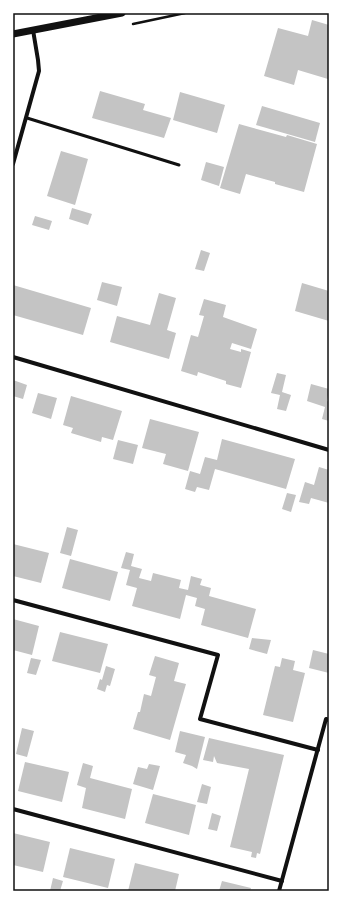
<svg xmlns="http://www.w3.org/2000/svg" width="342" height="904" font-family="Barlow,sans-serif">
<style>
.building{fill:#c4c4c4}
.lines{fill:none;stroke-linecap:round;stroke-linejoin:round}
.path{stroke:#111;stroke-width:2.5}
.service{stroke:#111;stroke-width:3}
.minor{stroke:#111;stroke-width:4}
.tertiary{stroke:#111;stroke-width:7}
.neatline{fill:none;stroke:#111;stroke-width:1.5}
</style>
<rect width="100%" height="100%" fill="#fff"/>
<g class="building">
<polygon points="312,20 329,25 328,79 298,70 294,85 264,76 278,28 308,36"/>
<polygon points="100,91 145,104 143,110 171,118 164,138 92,118"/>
<polygon points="180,92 225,105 217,133 173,120"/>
<polygon points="262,106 320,123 315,142 256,125"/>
<polygon points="239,124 286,137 287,135 317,144 304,192 275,184 275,182 246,174 240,194 220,188"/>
<polygon points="61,151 88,159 75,205 47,196"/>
<polygon points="206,162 224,167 219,186 201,180"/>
<polygon points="72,208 92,214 88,225 69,219"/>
<polygon points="35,216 52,221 49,230 32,225"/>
<polygon points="201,250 210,253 204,271 195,269"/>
<polygon points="102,282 122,287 117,306 97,300"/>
<polygon points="302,283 329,291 329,321 295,311"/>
<polygon points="13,285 91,308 83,335 13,315"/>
<polygon points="159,293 176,298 167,330 176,333 169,359 110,342 117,316 150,325"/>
<polygon points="204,299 226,305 223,317 257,329 251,349 232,343 230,349 241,352 241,349 251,352 241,388 226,384 226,381 198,372 197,376 181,371 191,335 198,337 204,316 199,315"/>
<polygon points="277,373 286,375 282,392 291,395 286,411 277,409 280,395 271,393"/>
<polygon points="13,380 27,385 23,399 13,396"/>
<polygon points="311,384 329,389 327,401 329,402 329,421 322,419 325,407 307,401"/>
<polygon points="38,393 57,398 51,419 32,413"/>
<polygon points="71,396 122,411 113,440 102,437 101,442 71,433 73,428 63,425"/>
<polygon points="150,419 199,432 188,471 163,464 166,454 142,448"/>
<polygon points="222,439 295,459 286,489 215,469 209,490 197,487 195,492 185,489 190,471 200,474 205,457 217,460"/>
<polygon points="118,440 138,445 133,464 113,459"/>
<polygon points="319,467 329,470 329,503 311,498 309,504 299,502 305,482 314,485"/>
<polygon points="287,493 296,495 291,512 282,509"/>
<polygon points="67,527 78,530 71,556 60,553"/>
<polygon points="13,544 49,553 41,583 13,576"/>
<polygon points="126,552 134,554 131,566 142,569 139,578 151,581 153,573 181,580 179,588 188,590 191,576 202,579 200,585 211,588 209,596 256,609 248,638 201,625 205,609 195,606 197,598 186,595 180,619 132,606 137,588 126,585 130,570 121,568"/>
<polygon points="70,559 118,572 110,601 62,588"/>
<polygon points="13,619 39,626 32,655 13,650"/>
<polygon points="60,632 108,644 100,673 52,661"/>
<polygon points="252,638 271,640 267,654 249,649"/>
<polygon points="313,650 329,654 329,673 309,668"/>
<polygon points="155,656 179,663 174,681 186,684 170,740 133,729 138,712 140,712 144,694 151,696 156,677 149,675"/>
<polygon points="31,658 41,660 36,675 27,673"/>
<polygon points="282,658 295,661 293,670 305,673 293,722 263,715 275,666 280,667"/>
<polygon points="106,666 115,669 110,686 107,685 105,692 97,689 100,679 102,680"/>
<polygon points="22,728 34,731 27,757 16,754"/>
<polygon points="180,731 205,737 197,769 192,766 183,763 186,755 175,752"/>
<polygon points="209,738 284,755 260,854 257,853 256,858 251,857 252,852 230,847 249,769 217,763 214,756 213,762 203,760"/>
<polygon points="25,762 69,772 62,802 18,791"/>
<polygon points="83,763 93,766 90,778 132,789 125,819 82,808 86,788 77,785"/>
<polygon points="149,764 160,766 153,790 133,784 138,767 147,769"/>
<polygon points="202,784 211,787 207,804 197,802"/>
<polygon points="153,794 196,805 189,835 145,823"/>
<polygon points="212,813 221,816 217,831 208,829"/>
<polygon points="13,833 50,842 43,872 13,865"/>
<polygon points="70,848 115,859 108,888 63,877"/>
<polygon points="135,863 179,874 175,891 128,891"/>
<polygon points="53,878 63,881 60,891 50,891"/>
<polygon points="222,881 251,888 250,891 219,891"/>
</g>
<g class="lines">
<polyline class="path" points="133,24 185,13"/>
<polyline class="service" points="27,118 179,165"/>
<g class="minor">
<polyline points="13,164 39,71 38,60 33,30"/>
<polyline points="13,357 329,450"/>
<polyline points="13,600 218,655 200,719 318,750"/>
<polyline points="13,809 282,881"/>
<polyline points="279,891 326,719 329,720"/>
</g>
<polyline class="tertiary" points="13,34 122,13"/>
</g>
<rect width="342" height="904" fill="none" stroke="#ffffff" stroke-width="28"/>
<rect x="14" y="14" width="314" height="876" class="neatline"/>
</svg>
